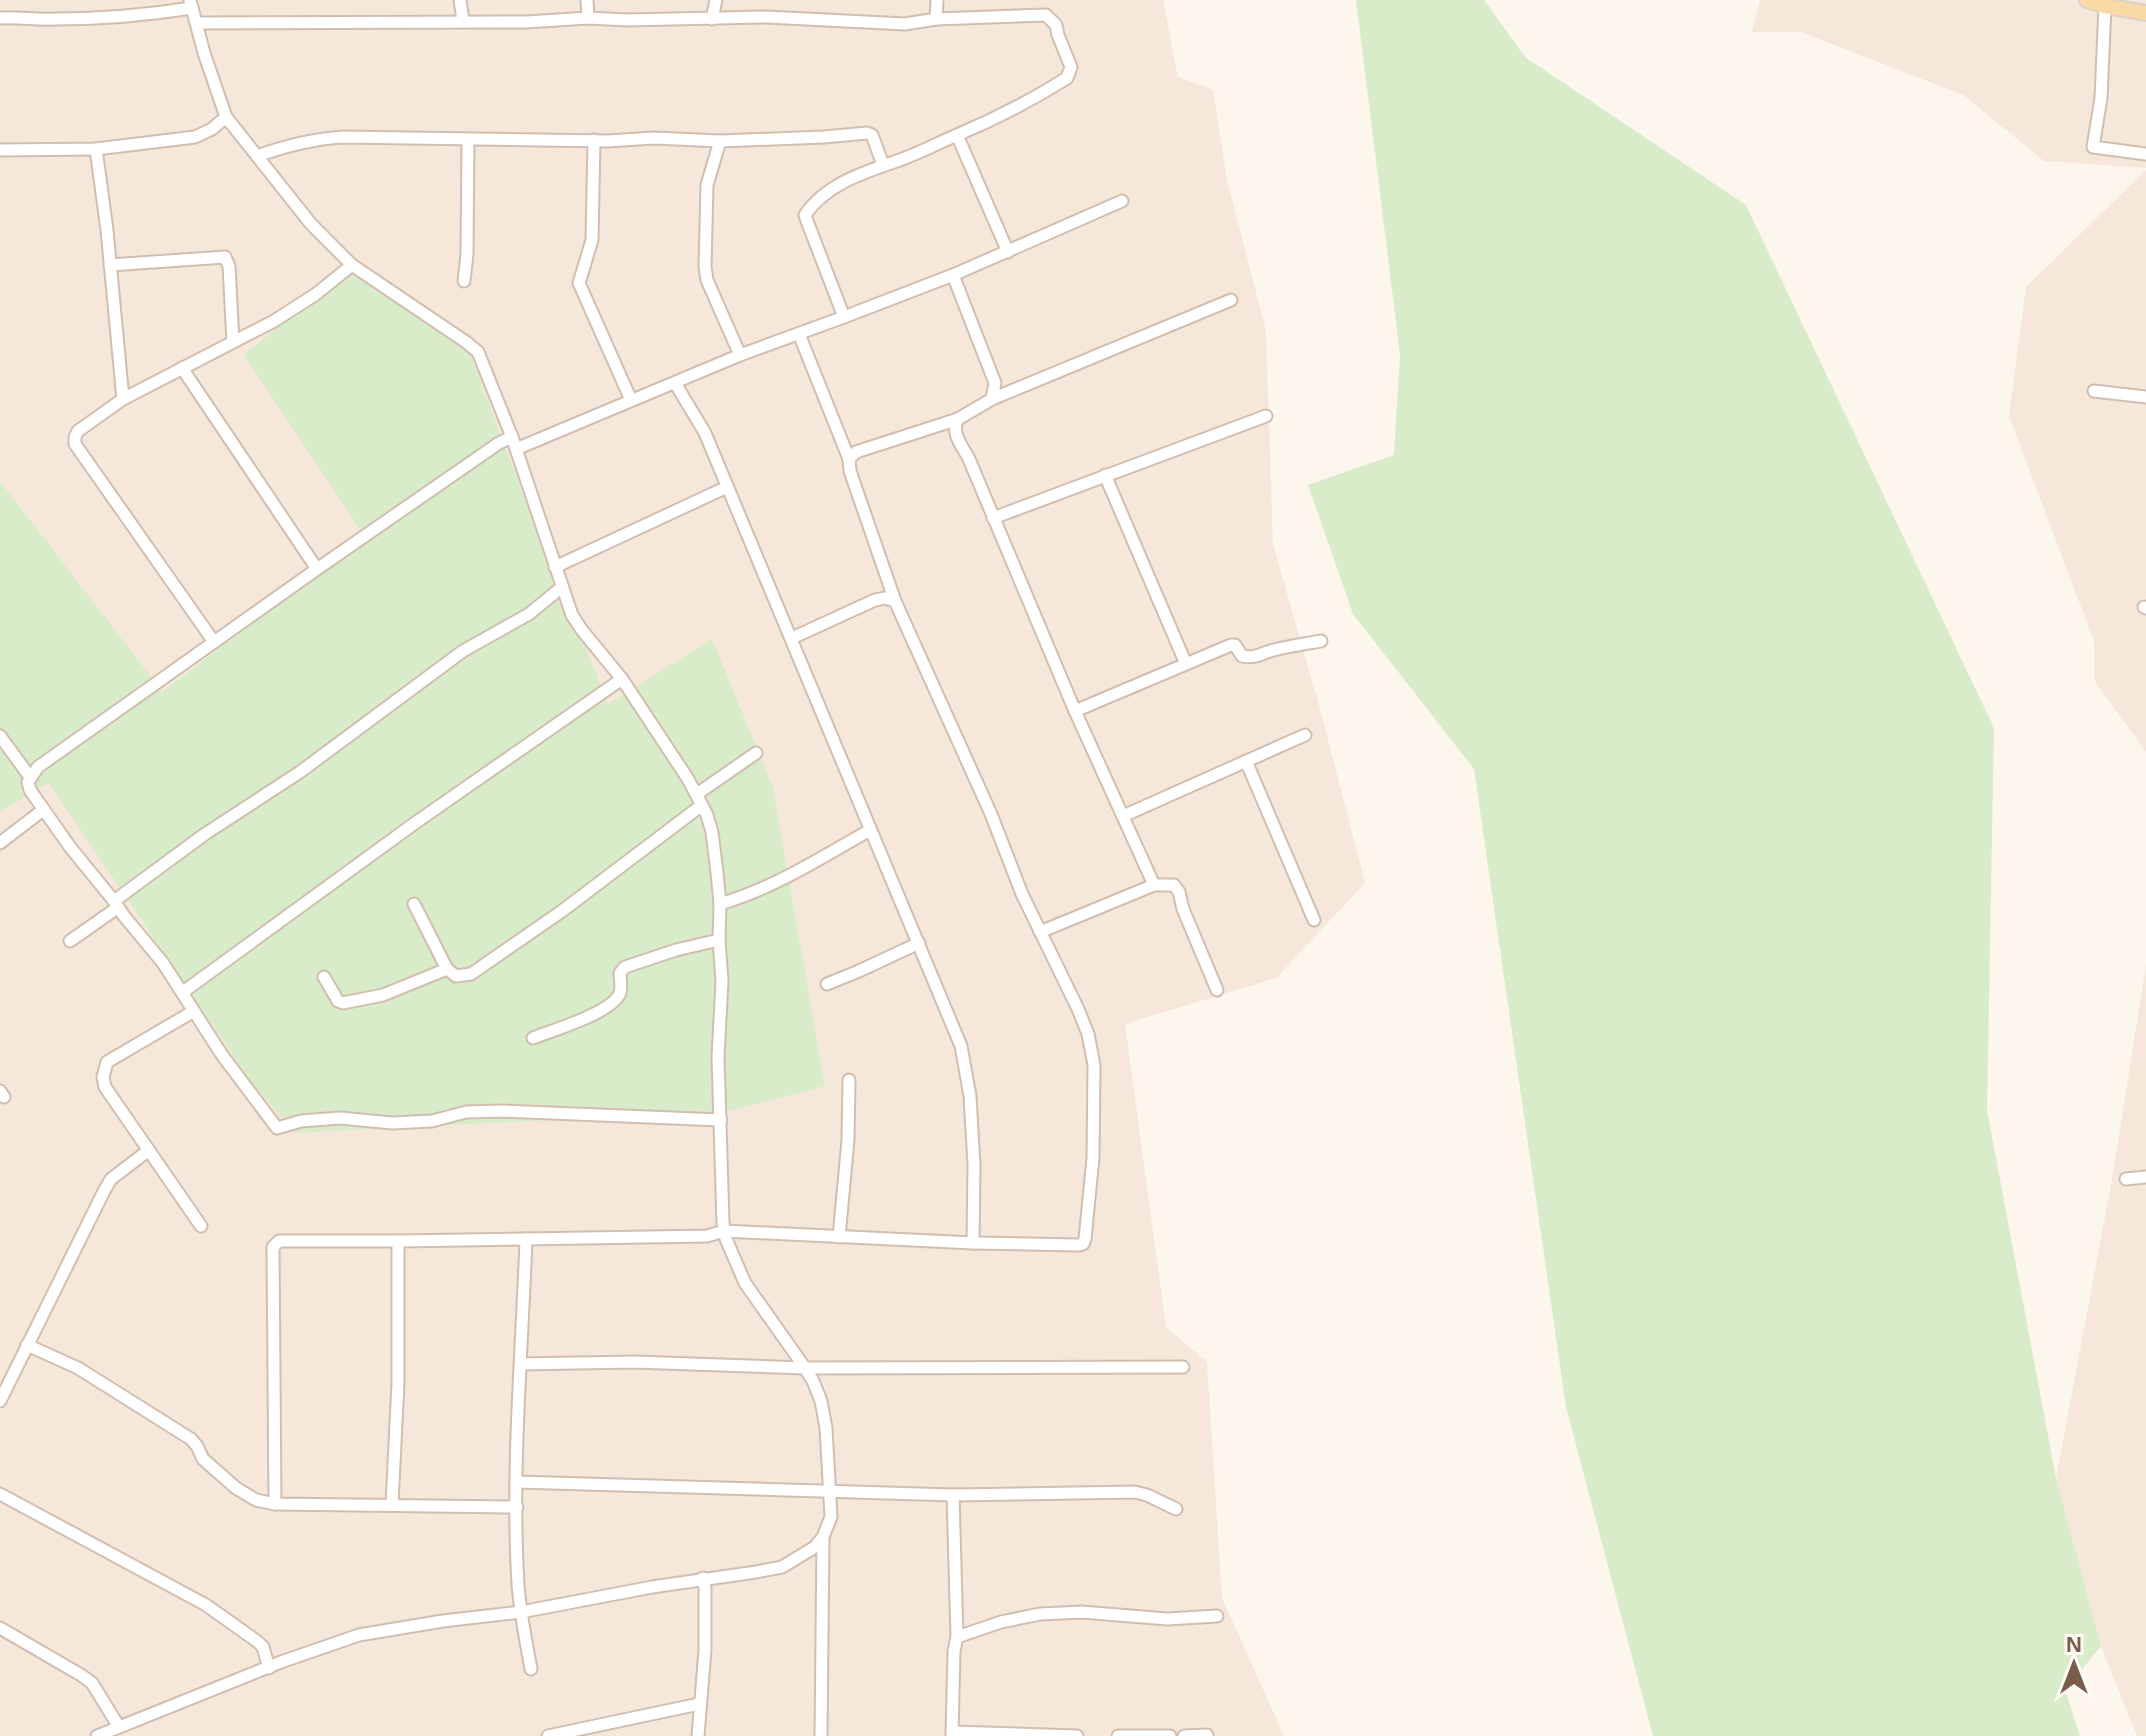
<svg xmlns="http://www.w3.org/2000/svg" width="2146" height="1736" font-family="Arial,sans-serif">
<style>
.residential{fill:#f5e8da}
.green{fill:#d8ecc9}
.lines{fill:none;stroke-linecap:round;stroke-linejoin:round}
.minor-casing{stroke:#d1beb0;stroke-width:15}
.major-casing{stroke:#dad1cd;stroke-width:18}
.minor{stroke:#fff;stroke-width:11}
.major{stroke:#fbd9a5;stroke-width:14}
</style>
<rect width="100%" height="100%" fill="#fdf6ec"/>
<g class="residential">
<polygon points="0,0 1163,0 1178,77 1213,90 1227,180 1266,331 1273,544 1322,716 1365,883 1276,978 1125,1024 1166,1327 1207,1362 1222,1598 1284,1736 0,1736 0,812 49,782 248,1078 295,1133 728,1111 825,1086 773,787 712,640 608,705 555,567 524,496 367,538 161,691 0,481"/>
<polygon points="1760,0 2146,0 2146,168 2044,161 1963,95 1801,32 1752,32"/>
<polygon points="2146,170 2146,752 2095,682 2094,641 2009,416 2026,287"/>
<polygon points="2146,965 2146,1736 2137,1736 2101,1646 2056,1478 2112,1179"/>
</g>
<g class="green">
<polygon points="1356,0 1484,0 1525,57 1746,205 1994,728 1987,1110 2056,1478 2101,1646 2065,1690 2080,1736 1653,1736 1566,1407 1474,769 1353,614 1308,485 1394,455 1400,354"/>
<polygon points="352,265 471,356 524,496 555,567 608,704 712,639 773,787 825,1086 729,1111 295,1133 248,1078 49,783 0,812 0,481 162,691 366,538 244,355"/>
</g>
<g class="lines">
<defs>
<g id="minor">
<polyline points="460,0 463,21"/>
<polyline points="587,0 588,18"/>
<polyline points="2105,6 2101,98 2093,147 2146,154"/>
<path d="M0,18c19,-1 37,2 56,1 46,0 91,-4 136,-11"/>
<polyline points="712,19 716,0"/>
<polyline points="197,23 526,22 588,18 627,20 766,17 905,24 936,19"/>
<polyline points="957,135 1008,252"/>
<polyline points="594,140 592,240 579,283 631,400"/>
<polyline points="720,141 707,185 705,267 707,280 740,355"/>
<polyline points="96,149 107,230 123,399"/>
<polyline points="0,150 96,149 195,137 212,129 226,117"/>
<path d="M257,156c28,-10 55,-17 86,-19l264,4 47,-3 66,3 104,-4 43,-4 5,2 11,30"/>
<polyline points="110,265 225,257 229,266 233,342"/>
<polyline points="953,275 1122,201"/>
<polyline points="464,281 467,254 468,139"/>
<path d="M844,317l109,-42 42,108 -3,16 -34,20c-8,14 5,28 11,40l106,252 79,174 -114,47"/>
<polyline points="799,334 849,459"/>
<polyline points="182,368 317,569"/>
<polyline points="2094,391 2146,397"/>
<polyline points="992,399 1231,300"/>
<polyline points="512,437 499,443 317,569 38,767 28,782 30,790 70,847 114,901 124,916 163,963 222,1055 277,1128 301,1121 340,1118 392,1123 432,1121 466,1112 501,1111 721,1120"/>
<path d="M516,449l224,-94 104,-38 -37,-96 -2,-6c20,-30 57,-42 89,-53 21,-7 42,-18 63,-27 38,-16 75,-35 110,-57l4,-11 -13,-32 -2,-10 -10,-10 -110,4 1,-19"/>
<polyline points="1105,475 1186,664"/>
<polyline points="993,518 1266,416"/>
<polyline points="555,567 727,487"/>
<polyline points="895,601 850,471 849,459 856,452 958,419"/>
<polyline points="2144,607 2146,608"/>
<polyline points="792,638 875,600 885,598 895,601 991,814 1022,894 1078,1009 1088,1034 1094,1065 1093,1158 1085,1239 1083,1244 1079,1245 973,1243"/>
<polyline points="214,642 75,444 75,437 78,431 123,399 274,321 316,294 352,265"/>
<path d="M1075,711l156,-66h4l7,11c14,3 19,-3 32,-6 15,-4 31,-6 47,-9"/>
<polyline points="0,736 30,777"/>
<polyline points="1246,761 1314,920"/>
<polyline points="697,794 756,753"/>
<polyline points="1123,816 1305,735"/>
<polyline points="0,843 43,810"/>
<polyline points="1154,885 1174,885 1179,892 1183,909 1217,990"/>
<polyline points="114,901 205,834 300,772 463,651 529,614 562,587"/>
<polyline points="414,904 447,969 456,976 471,974 562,911 702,805"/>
<path d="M720,904c54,-16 101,-46 150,-74"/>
<polyline points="70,941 117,908"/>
<polyline points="324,977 338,1001 343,1003 383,995 447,969"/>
<polyline points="827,984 859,971 919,943"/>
<polyline points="183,992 415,823 622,679"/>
<polyline points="194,1011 107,1062 103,1077 105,1087 201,1226"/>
<path d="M533,1038c20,-8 79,-25 87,-45 2,-6 0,-14 0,-20l5,-6 51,-17 43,-10"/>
<polyline points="0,1091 4,1097"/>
<polyline points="2126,1179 2146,1177"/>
<polyline points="839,1237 848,1140 849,1080"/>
<path d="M526,1239c-4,114 -15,230 -8,345 2,29 8,57 13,85"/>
<polyline points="27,1345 78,1368 191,1439 197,1446 203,1459 236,1488 256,1500 275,1504"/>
<polyline points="521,1364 634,1362 805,1368 1183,1367"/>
<polyline points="0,1401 104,1191 111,1179 149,1150"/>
<polyline points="517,1482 953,1495 1135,1492 1147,1495 1176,1509"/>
<polyline points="0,1494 206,1605 258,1642 263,1647 269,1668"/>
<polyline points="953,1495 957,1637"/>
<polyline points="392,1504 398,1383 398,1241"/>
<polyline points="517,1507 275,1504 273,1247 279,1241 398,1241 707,1236 724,1231 973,1243 974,1165 970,1096 961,1046 705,433 675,383"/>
<polyline points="0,1628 81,1675 92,1683 119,1727"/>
<polyline points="952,1732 1077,1736"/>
<polyline points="97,1736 281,1662 359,1635 443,1621 521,1612 652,1587 756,1572 782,1567 815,1547 823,1537 831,1517 826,1428 821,1401 813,1381 805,1368 745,1283 726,1239 723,1223 718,1057 722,981 719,940 720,904 717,873 712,832 707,815 688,779 622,679 581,629 572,615 512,437 478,352 466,342 352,265 311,224 226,117 204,53 190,0"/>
<polyline points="548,1736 699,1704"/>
<polyline points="698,1736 705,1650 705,1588 703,1578"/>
<polyline points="821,1736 823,1538"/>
<polyline points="952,1736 954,1651 957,1637 1001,1622 1040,1614 1082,1612 1167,1619 1217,1616"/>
<polyline points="1118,1736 1170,1736"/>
<polyline points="1184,1736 1207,1735"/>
</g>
<polyline id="major" points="2087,0 2105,6 2146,13"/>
</defs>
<use href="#minor" class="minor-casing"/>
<use href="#major" class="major-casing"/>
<use href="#minor" class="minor"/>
<use href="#major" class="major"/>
</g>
<g transform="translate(2074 1664)" stroke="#fffaf3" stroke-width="6" paint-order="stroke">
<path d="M0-6L14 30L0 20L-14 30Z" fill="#7a5c4d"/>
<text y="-12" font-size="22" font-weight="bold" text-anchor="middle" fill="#7a5c4d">N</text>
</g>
</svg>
